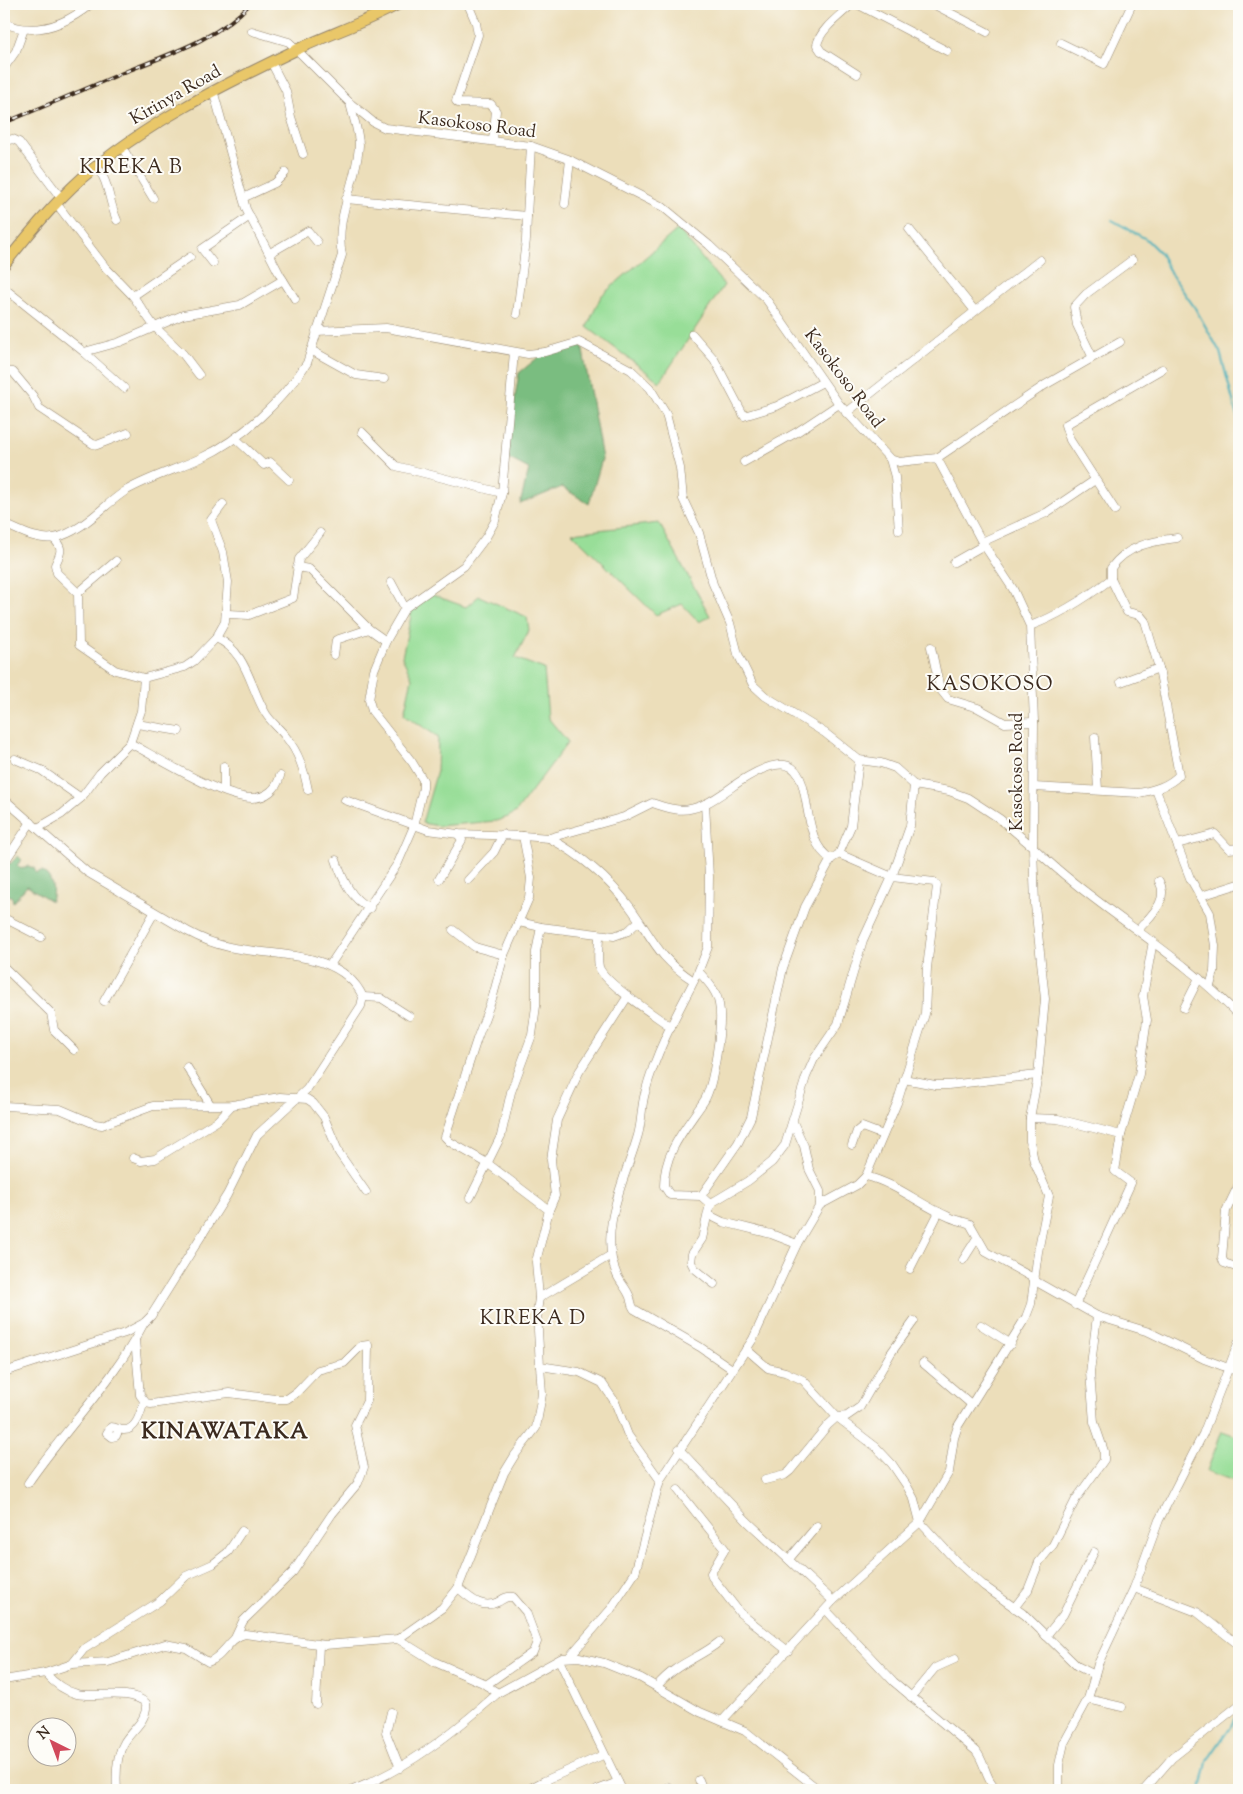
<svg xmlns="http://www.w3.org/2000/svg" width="1243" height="1794" font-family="'Sorts Mill Goudy',serif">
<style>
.green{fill:#98de98;stroke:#6a845b}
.forest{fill:#7abd80;stroke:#5a744f}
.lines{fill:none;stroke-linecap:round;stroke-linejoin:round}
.stream{stroke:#41b0bd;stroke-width:2}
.minor-casing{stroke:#94846c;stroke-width:9}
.major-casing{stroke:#94846c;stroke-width:12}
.minor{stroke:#fff;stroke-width:8}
.major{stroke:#e9c769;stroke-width:10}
.rail-casing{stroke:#3b2a1e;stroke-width:4}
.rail{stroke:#fdfcf7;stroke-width:2;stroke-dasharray:5.5;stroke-linecap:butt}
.labels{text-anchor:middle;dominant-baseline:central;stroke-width:4;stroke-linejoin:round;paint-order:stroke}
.street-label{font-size:18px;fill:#3b2a1e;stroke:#fdfcf7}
.quarter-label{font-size:20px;letter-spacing:1px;fill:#3b2a1e;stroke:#fdfcf7}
.district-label{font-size:22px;font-weight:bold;letter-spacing:1px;fill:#3b2a1e;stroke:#fdfcf7}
</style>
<rect width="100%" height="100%" fill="#fdfcf7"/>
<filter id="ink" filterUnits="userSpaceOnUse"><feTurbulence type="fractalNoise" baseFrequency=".02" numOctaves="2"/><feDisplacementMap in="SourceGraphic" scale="10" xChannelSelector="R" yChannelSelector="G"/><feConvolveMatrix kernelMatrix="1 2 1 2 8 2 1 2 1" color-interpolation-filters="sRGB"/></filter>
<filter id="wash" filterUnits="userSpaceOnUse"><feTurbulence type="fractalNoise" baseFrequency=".0096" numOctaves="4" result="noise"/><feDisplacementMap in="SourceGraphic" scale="20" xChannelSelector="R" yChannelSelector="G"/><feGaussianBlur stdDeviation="1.12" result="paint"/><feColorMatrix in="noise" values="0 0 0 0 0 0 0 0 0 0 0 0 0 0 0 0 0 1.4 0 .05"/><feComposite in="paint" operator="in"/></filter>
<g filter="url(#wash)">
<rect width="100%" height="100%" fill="#ecdeba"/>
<g class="green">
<polygon points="678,229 724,285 660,382 587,327 601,296"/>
<polygon points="659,523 710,616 699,622 682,604 656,615 572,533"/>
<polygon points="430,594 466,607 479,596 527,617 529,630 515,658 544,669 548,718 568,742 516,812 508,817 496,821 438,826 422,823 437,771 438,737 404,714 412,678 402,657 411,616 408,611"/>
<polygon points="1222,1431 1239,1437 1239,1483 1207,1471"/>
</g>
<g class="forest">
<polygon points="582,345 602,459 589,504 562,487 520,504 529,469 508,458 509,434 519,373 541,355"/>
<path d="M18,856l4,4 -5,5 4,4 7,-3 6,2 2,5 6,-2c11,7 12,19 9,30l-24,-15 -14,16 -1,-5 -8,-4v-35l6,6z"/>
</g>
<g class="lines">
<g class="stream">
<polyline points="1112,220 1146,239 1160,253 1171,274 1195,308 1220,352 1239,423"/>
<polyline points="1201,1790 1207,1761 1231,1726 1239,1710"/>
</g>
</g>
</g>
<g filter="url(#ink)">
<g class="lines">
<defs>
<g id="minor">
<polyline points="468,4 476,23 478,35 456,101 458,103 491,104 496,111 493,140"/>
<path d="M852,4c-11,11 -32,25 -35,41l4,6 36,23"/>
<polyline points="857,4 947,51"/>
<polyline points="933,4 987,32"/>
<path d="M4,23c32,14 61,2 87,-19"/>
<path d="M252,31l37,11 61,61 23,19 12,6 146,18 37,13 95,48 46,38 57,54 73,105 51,55 9,3 38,-4 45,84 31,47 17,37 4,96 -1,125c64,62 145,104 206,169"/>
<polyline points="1061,43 1104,64 1132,4"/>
<polyline points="271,62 286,91 291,117 303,154"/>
<polyline points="4,68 16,51 24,29"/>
<polyline points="213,90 246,209 280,275 295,299"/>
<polyline points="4,141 13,139 19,142 61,198"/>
<polyline points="122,147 153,198"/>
<path d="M97,166c12,16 12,37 20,54"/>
<polyline points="243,198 275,183 285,173"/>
<polyline points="346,199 527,216 526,240 517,314"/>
<polyline points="56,203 105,267 133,296 154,326 183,354 199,375"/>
<polyline points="565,204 570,160"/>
<polyline points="527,216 531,146"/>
<polyline points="909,229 975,311"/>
<polyline points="270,253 308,231 317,242"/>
<polyline points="213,263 202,249 250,216"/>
<polyline points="4,288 84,352 124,388"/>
<polyline points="133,296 190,257"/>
<polyline points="316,331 386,328 528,354 545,352 579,342 631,370 650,388 666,414 680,468 683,499 699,533 713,584 730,623 738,654 753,685 765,696 825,733 859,760 881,763 895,768 914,785 949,791 968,798 1000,819 1033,847 1035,905 1045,999 1038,1075 1030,1118 1030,1141 1034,1161 1049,1196 1038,1252 1031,1304 1026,1317 958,1426 954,1438 949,1472 920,1522 833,1601 722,1721"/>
<polyline points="692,334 714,359 744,416 777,406 823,382"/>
<polyline points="311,350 356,375 384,379"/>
<polyline points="84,352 120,342 183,315 240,305 283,280"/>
<polyline points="1092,356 1077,325 1074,307 1086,294 1132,260"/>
<polyline points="4,371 13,372 33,396 39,408 93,444 97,445 128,433"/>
<polyline points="846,413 1040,260"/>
<polyline points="362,432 396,466 502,493"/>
<polyline points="235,438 264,465 270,462 289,480"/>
<polyline points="937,458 1045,385 1120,342"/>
<polyline points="890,459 895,477 899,530"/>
<polyline points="744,462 797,432 839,404"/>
<polyline points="1115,510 1070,440 1065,425 1162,369"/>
<path d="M4,524c15,6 33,17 50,14 29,-6 50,-34 73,-48 23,-13 50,-21 74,-32 41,-19 81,-57 106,-95l35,-108c-8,-38 15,-72 17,-110 0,-13 -6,-28 -9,-42"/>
<path d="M53,538c11,11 8,14 2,27l2,8 21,20 38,-32"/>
<polyline points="982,542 1046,513 1095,480"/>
<polyline points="954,562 984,545"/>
<polyline points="297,567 309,569 369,629 386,641"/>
<polyline points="391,582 405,608"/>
<polyline points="78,593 79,645 115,670 144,678"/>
<polyline points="228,614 249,615 293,598 299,559 320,533"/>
<path d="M1030,626c30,-11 56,-28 81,-47v-11c15,-22 41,-27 66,-30"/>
<path d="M216,638c31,13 34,50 50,76 5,8 14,15 20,23 13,16 18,33 22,53"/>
<polyline points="931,647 940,689 948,699 978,708 1005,723 1034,722"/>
<polyline points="334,655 336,640 369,629"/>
<polyline points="1121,682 1159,668"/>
<polyline points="137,724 179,731"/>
<polyline points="1095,737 1098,790"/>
<polyline points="130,743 141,711 144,678 185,667 194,661 216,638 225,622 228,582 223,552 211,520 223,504"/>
<polyline points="15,759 41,770 81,798"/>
<path d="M1034,787l105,6c15,-3 30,-7 40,-18l-20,-107 -14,-47 -5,-6 -13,-3 -16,-33"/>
<polyline points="224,789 224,766"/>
<polyline points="1156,790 1190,878 1210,913 1215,946 1214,972 1210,986"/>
<path d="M4,799l83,73 100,59c13,7 27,13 42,16 44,10 112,2 134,50l-2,9 -54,83 -50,46 -30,60 -76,121 -7,7 -19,10 -121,39"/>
<polyline points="345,800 428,830 458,834 523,836 531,878 529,898 504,955 493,996 477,1039 445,1137 450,1142 487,1163 549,1210 536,1262 539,1298 537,1312 540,1366 579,1372 602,1383 615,1402 628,1435 660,1480"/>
<path d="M38,828l24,-14 19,-16 19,-25 30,-30c28,15 92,55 122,55 14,0 25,-9 28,-22"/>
<path d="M523,836l26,2 75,-21 28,-14c7,2 14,5 22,6 24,5 46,-14 65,-27 93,-60 48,51 92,77"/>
<path d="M549,838c32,17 59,40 81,69 24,33 27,50 64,74 -19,36 -39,73 -49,112 -4,14 -3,28 -7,42 -12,43 -41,94 -21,140 3,7 9,13 12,20 3,5 1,9 5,14l66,38 32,22"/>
<polyline points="1177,844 1215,834 1229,849 1239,848"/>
<polyline points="839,854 892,877 934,882 937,886 927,968 925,1014 897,1103 866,1176"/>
<path d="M336,860c6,18 15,40 34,48"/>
<polyline points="4,863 31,822"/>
<polyline points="439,879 462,840 458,834"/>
<polyline points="468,880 494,852 503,834"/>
<polyline points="1201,896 1239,884"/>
<polyline points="4,918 41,937"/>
<polyline points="519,922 541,927 614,936 628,931 639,921"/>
<polyline points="453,930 475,947 504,955"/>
<path d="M1138,930c12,-14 32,-29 21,-49"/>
<path d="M599,936c0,9 -2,22 0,31 5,16 57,49 72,60"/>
<polyline points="330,965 398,863 414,826 423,788 423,780 412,762 372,711 369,700 374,670 386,641 405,608 464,566 486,537 495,521 502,493 514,352"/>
<polyline points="4,967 51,1013 54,1030 74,1050"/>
<path d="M699,972c8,9 18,19 20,32 4,19 -5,81 -15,97 -18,27 -40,50 -40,85l6,9 31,1 10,9"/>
<polyline points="697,975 708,947 709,877 705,804"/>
<polyline points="363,997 381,998 409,1016"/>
<polyline points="104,1001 154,913"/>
<polyline points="1184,1008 1199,978"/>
<polyline points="187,1067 210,1104"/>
<polyline points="904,1079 935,1085 948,1085 1038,1075"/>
<polyline points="4,1106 60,1109 95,1124 102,1125 153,1106 232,1105 280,1097 307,1099 313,1103 324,1117 339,1153 366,1192"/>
<polyline points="1030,1118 1058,1119 1121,1135 1115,1171 1131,1183 1075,1305"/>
<polyline points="1121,1135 1139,1074 1147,1020 1143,996 1153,941"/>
<polyline points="852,1145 857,1131 862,1127 883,1135"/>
<polyline points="133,1158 141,1161 155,1159 217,1121 232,1105"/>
<polyline points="1239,1184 1226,1211 1222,1258 1224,1263 1239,1268"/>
<polyline points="701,1196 738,1143 751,1117 783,968 805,907 831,859 839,854 851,826 859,760"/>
<polyline points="470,1198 501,1136 511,1092 532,1035 536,1006 536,952 541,927"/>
<path d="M820,1205l37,-20 9,-9c31,8 53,28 81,40 7,4 16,5 23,8l16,28 49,27"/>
<polyline points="549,1210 555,1196 551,1160 557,1120 579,1072 628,996"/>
<polyline points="709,1215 723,1222 771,1234 797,1244"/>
<polyline points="963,1260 977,1238"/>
<polyline points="910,1269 939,1212"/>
<polyline points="1035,1281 1097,1316 1149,1332 1204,1359 1239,1372"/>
<polyline points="714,1284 694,1268 691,1262 692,1254 702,1239 709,1208 713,1202 748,1181 772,1162 785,1145 806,1077 814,1059 838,1024 863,940 892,877 910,826 914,785"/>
<polyline points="539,1298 611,1255"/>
<polyline points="981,1325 1011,1344"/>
<polyline points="135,1340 140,1395 146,1403 151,1404 229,1393 275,1399 287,1399 297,1392 318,1370 344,1363 361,1346 368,1345 367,1401 355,1425 364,1467 358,1483 332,1514 293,1572 243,1621 235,1638"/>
<polyline points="746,1349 768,1368 785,1372 803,1380 837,1417 876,1447 892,1464 907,1486 914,1499 920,1522 956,1561 984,1586 1025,1615 1077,1666 1095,1675"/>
<polyline points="923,1363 971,1404"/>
<path d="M119,1429l-3,7 -4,1 -5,-4 4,-6c5,0 8,3 12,3 14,1 18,-19 21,-29"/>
<polyline points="679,1449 747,1521 833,1601"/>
<polyline points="765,1480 785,1475 790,1471 828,1425 837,1417 847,1416 860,1407 891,1353 914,1321"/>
<path d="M28,1483c37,-54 86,-102 116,-160"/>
<polyline points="678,1490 725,1549 711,1573 712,1577 740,1613 788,1651"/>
<polyline points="789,1559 817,1526"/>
<path d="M458,1588c12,10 24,22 40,14 5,-3 8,-6 15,-5l13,15 11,30 -4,10 -47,33"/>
<polyline points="1134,1588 1197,1612 1239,1645"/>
<polyline points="1014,1608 1028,1590 1039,1562 1053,1545 1076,1499 1104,1460 1104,1451 1094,1422 1090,1373 1097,1316"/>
<path d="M826,1610l68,72 82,69c10,13 9,29 22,39"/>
<polyline points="1046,1636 1063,1615 1094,1552"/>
<polyline points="398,1639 442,1608 458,1588 504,1473 515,1455 536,1428 542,1394 540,1366"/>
<polyline points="570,1656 611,1609 635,1573 660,1480 753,1339 797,1244 820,1205 820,1191 809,1169 804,1146 793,1122"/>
<polyline points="559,1660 622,1790"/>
<polyline points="72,1664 84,1649 160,1601 186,1576 213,1564 228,1552 242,1531"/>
<path d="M45,1673c9,10 19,18 32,21 20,4 52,-6 69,9 2,18 -15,27 -22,40 -8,13 -8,33 -7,47"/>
<path d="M4,1680l41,-7 27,-9 36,-2 57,-18 21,4 22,14c16,-5 21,-25 37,-28l80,11 73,-6 37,23 46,20 17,11 64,-35 17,-1 25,6 37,15 59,34 45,19 74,59"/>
<path d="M657,1686c19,-23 41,-27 62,-44"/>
<polyline points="911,1697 935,1668 955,1659"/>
<polyline points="1088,1699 1122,1707"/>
<polyline points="316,1704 319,1645"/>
<polyline points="391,1712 386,1733 400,1768"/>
<polyline points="699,1780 703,1790"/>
<path d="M353,1790c56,-22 101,-58 145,-97"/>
<polyline points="527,1790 544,1781 603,1755"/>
<polyline points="597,1790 618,1782"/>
<polyline points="664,1790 669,1787"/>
<polyline points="1059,1790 1059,1765 1064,1743 1088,1699 1098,1664 1134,1588 1159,1520 1203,1434 1239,1341"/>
<polyline points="1144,1790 1172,1758 1239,1705"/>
</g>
<path id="major" d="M4,265c24,-30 49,-61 78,-87 64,-55 139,-92 214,-128 34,-16 70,-28 103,-46"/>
</defs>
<use href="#minor" class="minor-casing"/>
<use href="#major" class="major-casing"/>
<use href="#minor" class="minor"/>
<use href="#major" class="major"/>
<defs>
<path id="rail" d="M4,123c41,-17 82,-34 123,-52 43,-17 92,-33 123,-67"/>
</defs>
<use href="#rail" class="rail-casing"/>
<use href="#rail" class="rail"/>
</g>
</g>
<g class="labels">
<g class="street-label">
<text transform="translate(176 96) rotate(-30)">Kirinya Road</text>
<text transform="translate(477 126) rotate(7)">Kasokoso Road</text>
<text transform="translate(843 379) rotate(53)">Kasokoso Road</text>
<text transform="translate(1018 772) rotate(-90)">Kasokoso Road</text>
</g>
<g class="quarter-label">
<text x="131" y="168">KIREKA B</text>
<text x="990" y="685">KASOKOSO</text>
<text x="533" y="1319">KIREKA D</text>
</g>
<g class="district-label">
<text x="225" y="1433">KINAWATAKA</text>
</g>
</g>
<rect width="1243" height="1794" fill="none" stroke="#fdfcf7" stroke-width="20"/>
<g transform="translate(52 1742) rotate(318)"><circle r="24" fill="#fdfcf7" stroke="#afa8a0"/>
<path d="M0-4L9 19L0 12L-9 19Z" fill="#d1495b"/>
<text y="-8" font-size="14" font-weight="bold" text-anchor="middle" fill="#3b2a1e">N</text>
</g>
</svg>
